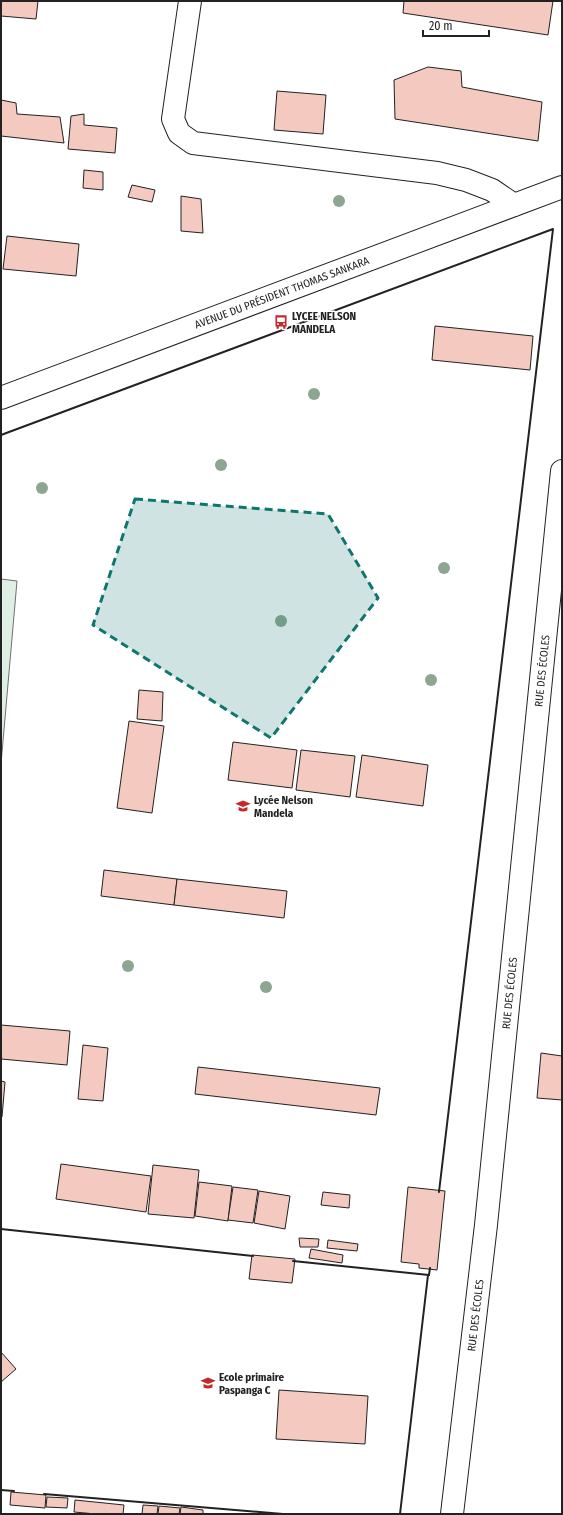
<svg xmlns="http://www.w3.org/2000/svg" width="563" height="1515" font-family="'Fira Sans Condensed',sans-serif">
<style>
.green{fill:#e0efe3;stroke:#6f6f6f}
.building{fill:#f3c9c0;stroke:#222}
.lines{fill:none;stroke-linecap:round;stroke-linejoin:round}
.minor-casing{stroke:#222;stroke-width:24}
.highway-casing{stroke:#222;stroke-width:24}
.minor{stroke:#fff;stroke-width:22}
.highway{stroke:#fff;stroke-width:22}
.wall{stroke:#222;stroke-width:2}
.tree{fill:#8da692}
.marked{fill:#0f766e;fill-opacity:0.2;stroke:#0f766e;stroke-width:3;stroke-dasharray:8 5;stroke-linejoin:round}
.labels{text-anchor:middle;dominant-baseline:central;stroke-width:3;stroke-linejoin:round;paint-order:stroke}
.street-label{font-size:11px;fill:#222;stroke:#fff}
.poi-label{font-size:11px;font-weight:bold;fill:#222;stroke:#fff;text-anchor:start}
</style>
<rect width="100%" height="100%" fill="#fff"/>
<polygon class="green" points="1,579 17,581 1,764"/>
<g class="building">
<polygon points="1,1 38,1 36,19 1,16"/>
<polygon points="404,1 553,1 548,35 403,13"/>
<polygon points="428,67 461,71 462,87 542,102 538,141 395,119 394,80"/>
<polygon points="277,91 326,95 323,134 274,130"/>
<polygon points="1,100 16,103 17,114 60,117 64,143 1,136"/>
<polygon points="84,114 84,125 117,128 115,153 68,149 71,116"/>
<polygon points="84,170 103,172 103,190 83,188"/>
<polygon points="132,185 155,190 152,202 128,197"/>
<polygon points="181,196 201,199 203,233 181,231"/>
<polygon points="7,236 79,244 76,276 3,269"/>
<polygon points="435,326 533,336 530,370 432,360"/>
<polygon points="139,690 163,692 162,721 137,719"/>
<polygon points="129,721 164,726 152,813 117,808"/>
<polygon points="233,742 297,750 292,788 228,780"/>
<polygon points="301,750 355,756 350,797 296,790"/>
<polygon points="362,755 428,765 423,806 356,797"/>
<polygon points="104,870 177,879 174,905 101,896"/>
<polygon points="177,879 287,891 284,918 174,905"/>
<polygon points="1,1025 70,1031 67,1065 1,1059"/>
<polygon points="83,1045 108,1048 103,1101 78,1099"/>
<polygon points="541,1053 562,1056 562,1100 537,1098"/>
<polygon points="198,1067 380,1088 376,1115 195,1094"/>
<polygon points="1,1081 5,1082 2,1117 1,1117"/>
<polygon points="61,1164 151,1176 146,1212 56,1199"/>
<polygon points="153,1165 199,1170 194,1218 148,1214"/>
<polygon points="199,1182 232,1186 228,1221 195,1216"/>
<polygon points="233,1187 258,1190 253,1223 228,1220"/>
<polygon points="408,1187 445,1191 437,1270 419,1268 419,1264 401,1262"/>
<polygon points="259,1191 290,1196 285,1229 254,1223"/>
<polygon points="323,1192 350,1195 349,1208 321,1205"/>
<polygon points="299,1238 319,1239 318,1247 300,1247"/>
<polygon points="328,1240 358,1244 357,1251 327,1248"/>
<polygon points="311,1249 343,1255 342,1263 309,1258"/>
<polygon points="252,1255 295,1259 292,1283 249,1279"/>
<polygon points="1,1352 16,1369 1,1382"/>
<polygon points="279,1390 368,1396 365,1444 276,1439"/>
<polygon points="11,1492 46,1495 45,1508 10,1505"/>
<polygon points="47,1497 68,1498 67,1508 46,1507"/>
<polygon points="75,1500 124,1505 123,1514 96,1514 74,1512"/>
<polygon points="143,1505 158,1506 157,1514 142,1514"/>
<polygon points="159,1506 180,1508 179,1514 158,1514"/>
<polygon points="181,1507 203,1510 203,1514 180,1514"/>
</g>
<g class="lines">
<defs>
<g id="minor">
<polyline points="190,1 173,119 179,133 193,143 437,173 466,180 492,190 514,205"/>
<path id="s1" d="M452,1514l34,-289 76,-754"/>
</g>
<g id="highway">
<path id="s2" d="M1,398l561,-211"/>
</g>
</defs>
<use href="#minor" class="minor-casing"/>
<use href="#highway" class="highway-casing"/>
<use href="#minor" class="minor"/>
<use href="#highway" class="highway"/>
<g class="wall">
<polyline points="1,435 553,229 439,1192"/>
<polyline points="1,1229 253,1256"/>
<polyline points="293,1261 429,1275 430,1268"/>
<polyline points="1,1490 14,1491"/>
<polyline points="44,1494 283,1514"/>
<polyline points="400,1514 428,1275"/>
</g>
</g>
<g class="tree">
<circle cx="339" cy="201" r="6"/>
<circle cx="314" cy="394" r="6"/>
<circle cx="221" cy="465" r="6"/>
<circle cx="42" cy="488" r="6"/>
<circle cx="444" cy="568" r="6"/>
<circle cx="281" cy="621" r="6"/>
<circle cx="431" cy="680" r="6"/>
<circle cx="128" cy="966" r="6"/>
<circle cx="266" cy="987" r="6"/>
</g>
<path class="marked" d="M135,499l193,15 50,84 -107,140 -178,-113z"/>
<defs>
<symbol id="bus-bare" viewBox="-9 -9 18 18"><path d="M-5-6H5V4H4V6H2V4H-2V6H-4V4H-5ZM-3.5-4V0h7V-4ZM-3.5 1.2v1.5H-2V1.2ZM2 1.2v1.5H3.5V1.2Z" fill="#c62828" stroke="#fff" stroke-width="2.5" paint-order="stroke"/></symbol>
<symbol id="school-bare" viewBox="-9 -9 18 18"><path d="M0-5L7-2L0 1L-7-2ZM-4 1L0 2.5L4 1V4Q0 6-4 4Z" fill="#c62828" stroke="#fff" stroke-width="2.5" paint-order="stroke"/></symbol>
</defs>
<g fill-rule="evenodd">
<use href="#bus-bare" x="271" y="312" width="20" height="20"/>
<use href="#school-bare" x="233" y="796" width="20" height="20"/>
<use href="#school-bare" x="198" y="1373" width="20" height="20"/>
</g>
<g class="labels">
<g class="street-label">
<text stroke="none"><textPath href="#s2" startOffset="300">AVENUE DU PRÉSIDENT THOMAS SANKARA</textPath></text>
<text stroke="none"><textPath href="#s1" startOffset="848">RUE DES ÉCOLES</textPath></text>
<text stroke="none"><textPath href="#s1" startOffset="524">RUE DES ÉCOLES</textPath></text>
<text stroke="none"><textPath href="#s1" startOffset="200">RUE DES ÉCOLES</textPath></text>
</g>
<g class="poi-label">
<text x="292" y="316">LYCEE NELSON<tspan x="292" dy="13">MANDELA</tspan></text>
<text x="254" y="800">Lycée Nelson<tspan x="254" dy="13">Mandela</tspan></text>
<text x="219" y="1377">Ecole primaire<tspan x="219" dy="13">Paspanga C</tspan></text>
</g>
</g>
<rect width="563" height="1515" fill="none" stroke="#222222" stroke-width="4"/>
<path d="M423 30v6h66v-6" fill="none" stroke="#222222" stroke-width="2"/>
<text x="429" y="30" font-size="12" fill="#222222" stroke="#ffffff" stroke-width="3" paint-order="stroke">20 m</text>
</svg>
